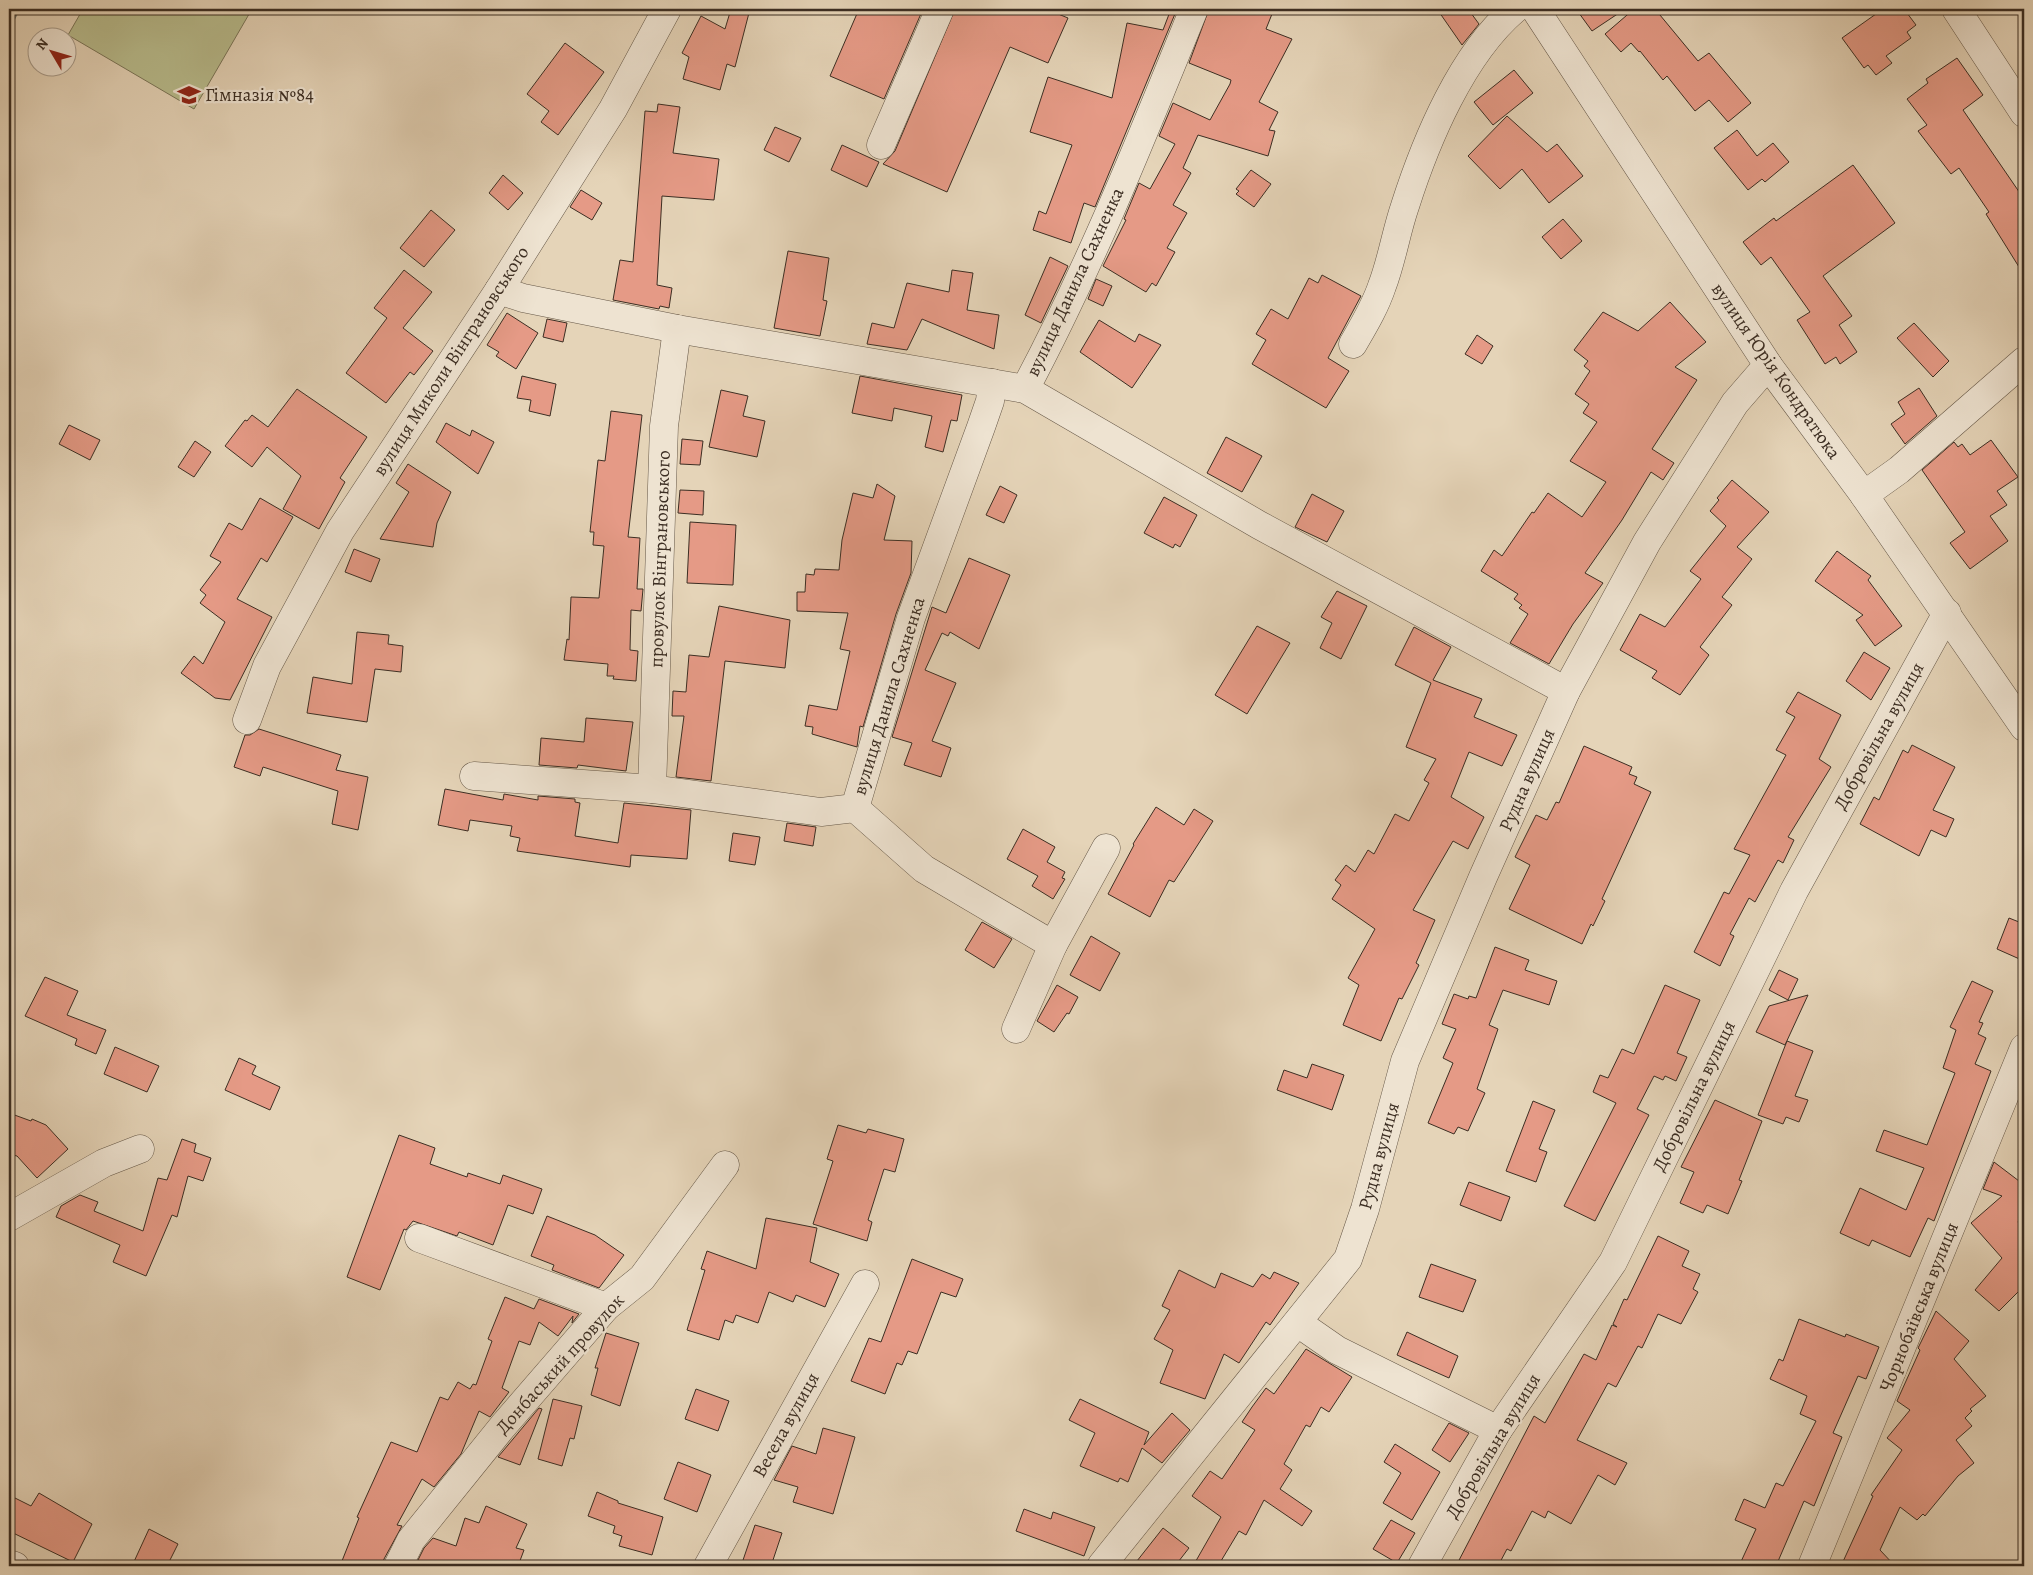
<svg xmlns="http://www.w3.org/2000/svg" width="2033" height="1575" font-family="Alegreya,serif">
<style>
.garden{fill:#b8bc8d;stroke:#7a7558}
.lines{fill:none;stroke-linecap:round;stroke-linejoin:round}
.stream{stroke:#74807c;stroke-width:8}
.building{fill:#e59a86;stroke:#3c2e23}
.minor-casing{stroke:#665848;stroke-width:29}
.minor{stroke:#eee3d1;stroke-width:28}
.labels{text-anchor:middle;dominant-baseline:central;stroke-width:4.5;stroke-linejoin:round;paint-order:stroke}
.poi-label{font-size:19px;fill:#3c2e23;stroke:#eee3d1;text-anchor:start}
.street-label{font-size:19px;fill:#3c2e23;stroke:#eee3d1}
</style>
<rect width="100%" height="100%" fill="#e5d4b8"/>
<filter id="stains"><feTurbulence type="fractalNoise" baseFrequency=".004" numOctaves="4"/><feColorMatrix values="0 0 0 0 .2 0 0 0 0 .09 0 0 0 0 .02 0 0 0 .5 -.17"/></filter>
<radialGradient id="worn" r=".72"><stop offset=".6" stop-color="#630" stop-opacity="0"/><stop offset="1" stop-color="#630" stop-opacity=".3"/></radialGradient>
<polygon class="garden" points="83,9 252,9 194,109 68,35"/>
<g class="lines">
<polyline class="stream" points="9,22 16,9"/>
</g>
<g class="building">
<polygon points="731,9 750,9 735,67 727,64 720,90 683,79 689,57 682,53 701,16 725,29"/>
<polygon points="859,9 923,9 884,99 830,76"/>
<polygon points="955,9 1046,9 1068,18 1048,63 1010,47 947,192 883,164 895,151"/>
<polygon points="1171,9 1177,9 1095,207 1084,203 1071,243 1033,230 1039,211 1046,214 1072,145 1030,132 1048,77 1112,98 1127,23 1163,30"/>
<polygon points="1209,9 1274,9 1266,29 1292,39 1259,102 1278,112 1269,130 1275,131 1268,156 1198,135 1183,168 1191,173 1173,205 1187,213 1167,248 1175,252 1156,286 1152,283 1146,292 1103,266 1126,220 1124,219 1139,183 1150,189 1175,144 1159,136 1173,103 1210,120 1230,84 1231,80 1189,63"/>
<polygon points="1437,9 1468,9 1479,24 1462,45"/>
<polygon points="1576,9 1625,9 1592,31"/>
<polygon points="1634,9 1655,9 1698,61 1709,53 1751,103 1728,122 1709,100 1695,111 1667,76 1663,80 1640,51 1639,52 1631,43 1621,52 1605,34"/>
<polygon points="1883,9 1904,9 1916,25 1907,32 1911,38 1886,56 1892,63 1876,75 1868,65 1864,68 1842,38"/>
<polygon points="565,43 604,72 558,135 541,122 549,111 527,94"/>
<polygon points="1957,58 1983,95 1963,110 2024,199 2024,275 1986,214 1989,212 1959,168 1951,174 1918,131 1927,125 1907,99 1928,83 1926,79"/>
<polygon points="1514,70 1533,93 1493,125 1474,102"/>
<polygon points="658,104 680,107 673,153 719,159 714,200 662,196 657,285 672,288 669,308 660,306 659,309 613,300 620,260 633,262 645,111 657,112"/>
<polygon points="1507,116 1547,152 1557,144 1583,176 1549,203 1522,169 1500,189 1468,156"/>
<polygon points="775,127 801,138 789,162 764,150"/>
<polygon points="1737,130 1757,156 1773,143 1789,162 1765,182 1762,179 1748,190 1714,148"/>
<polygon points="842,145 879,162 867,187 831,170"/>
<polygon points="1853,165 1895,223 1823,276 1852,316 1839,325 1857,352 1840,364 1836,357 1825,364 1797,320 1810,312 1771,257 1761,265 1743,242 1774,218 1776,221"/>
<polygon points="1251,170 1271,184 1254,207 1236,194 1239,191 1236,189"/>
<polygon points="503,175 523,193 508,210 489,193"/>
<polygon points="581,190 602,203 592,220 570,207"/>
<polygon points="431,210 455,230 424,267 400,248"/>
<polygon points="1563,219 1582,241 1561,259 1542,237"/>
<polygon points="788,251 829,258 823,300 827,301 820,336 774,328"/>
<polygon points="1050,257 1068,266 1041,323 1025,315"/>
<polygon points="404,270 432,292 403,328 433,351 414,375 410,372 386,403 346,373 387,318 374,308"/>
<polygon points="952,270 973,273 967,310 999,315 994,349 922,319 907,350 867,344 872,323 894,328 907,283 949,292"/>
<polygon points="1322,275 1361,296 1328,358 1349,371 1326,408 1252,364 1266,340 1256,334 1271,309 1288,319 1309,278 1318,283"/>
<polygon points="1096,279 1112,286 1103,306 1088,299"/>
<polygon points="1670,302 1706,342 1675,367 1697,380 1652,449 1674,463 1663,480 1651,472 1622,520 1585,573 1603,583 1573,624 1549,664 1510,643 1528,614 1519,608 1522,605 1514,599 1518,594 1481,571 1494,550 1502,556 1532,512 1534,513 1548,493 1582,517 1606,482 1570,461 1597,422 1583,413 1589,404 1575,394 1590,371 1584,366 1588,361 1574,350 1603,312 1638,331"/>
<polygon points="507,313 538,333 516,369 496,356 499,352 487,345"/>
<polygon points="547,319 567,323 563,342 543,337"/>
<polygon points="1099,320 1135,342 1139,334 1161,345 1132,388 1080,352"/>
<polygon points="1914,323 1949,361 1933,377 1897,338"/>
<polygon points="1477,335 1493,346 1482,364 1465,354"/>
<polygon points="522,376 556,384 550,416 529,411 531,400 517,398"/>
<polygon points="860,376 962,395 957,421 951,420 943,452 925,447 932,416 894,408 892,421 852,413"/>
<polygon points="1919,388 1937,416 1905,444 1891,424 1905,414 1898,402"/>
<polygon points="297,389 367,437 340,478 345,482 319,529 283,509 301,476 267,447 252,467 225,446 245,420 247,421 252,415 268,427"/>
<polygon points="721,390 748,396 743,416 765,421 757,457 709,447"/>
<polygon points="611,411 642,415 628,537 640,538 637,589 643,589 641,611 631,610 630,650 638,651 636,681 613,679 614,676 607,676 608,664 564,660 567,639 569,640 571,597 599,598 604,546 593,545 594,532 590,532 598,460 605,461"/>
<polygon points="446,423 470,436 472,430 494,442 478,474 436,442"/>
<polygon points="69,425 100,440 90,460 59,444"/>
<polygon points="1226,437 1262,456 1242,492 1207,473"/>
<polygon points="682,439 703,441 700,465 680,464"/>
<polygon points="1991,440 2018,477 1997,491 2007,505 1990,516 2008,541 1970,569 1950,543 1965,532 1922,470 1954,442 1958,447 1962,444 1970,455"/>
<polygon points="195,441 211,452 194,477 178,467"/>
<polygon points="408,464 451,492 437,523 433,547 380,539 409,492 396,483"/>
<polygon points="1732,480 1769,512 1737,547 1752,559 1722,597 1732,605 1700,647 1709,655 1680,695 1652,678 1657,671 1620,650 1640,614 1665,627 1701,579 1690,571 1726,526 1710,511 1719,500 1717,498"/>
<polygon points="877,484 895,496 884,540 912,541 911,573 896,614 863,727 860,726 857,747 812,734 813,727 805,726 809,705 837,710 850,651 840,649 848,613 797,611 797,592 805,592 806,574 814,575 815,569 839,570 842,540 853,493 873,498"/>
<polygon points="1000,486 1017,495 1004,523 986,515"/>
<polygon points="680,490 704,491 703,515 678,513"/>
<polygon points="1312,494 1344,511 1327,542 1295,527"/>
<polygon points="1164,497 1197,515 1180,547 1175,544 1173,548 1144,533"/>
<polygon points="260,498 293,517 267,562 261,558 237,599 272,617 230,700 215,698 181,673 194,656 203,664 225,622 200,603 206,595 200,590 221,562 210,556 229,523 242,530"/>
<polygon points="690,522 736,525 733,585 687,583"/>
<polygon points="354,549 380,559 371,582 345,572"/>
<polygon points="1837,551 1871,576 1868,580 1902,626 1875,646 1856,620 1863,615 1815,581"/>
<polygon points="969,558 1010,575 979,649 950,632 948,636 942,633 925,670 956,683 932,741 951,748 941,777 904,765 912,743 892,737 932,607 946,613"/>
<polygon points="1337,591 1367,606 1341,659 1320,648 1332,623 1321,617"/>
<polygon points="719,606 790,620 785,668 725,661 711,781 676,777 684,716 672,716 673,691 686,692 689,655 709,657"/>
<polygon points="1257,626 1290,643 1247,714 1215,695"/>
<polygon points="1414,627 1451,647 1433,680 1482,699 1474,717 1517,735 1502,766 1469,752 1451,797 1484,817 1468,849 1453,841 1413,910 1435,920 1416,963 1419,965 1402,999 1399,998 1381,1041 1343,1025 1359,985 1348,978 1375,929 1332,899 1341,885 1335,880 1346,865 1355,872 1368,850 1374,854 1395,814 1409,821 1429,783 1424,780 1436,759 1406,747 1431,683 1395,665"/>
<polygon points="357,632 389,635 388,644 403,646 401,672 375,669 367,722 307,713 313,677 352,684"/>
<polygon points="1864,652 1890,668 1871,700 1846,681"/>
<polygon points="1798,692 1841,715 1819,759 1831,767 1788,837 1794,840 1783,863 1778,860 1755,902 1749,898 1730,934 1734,936 1720,966 1694,952 1724,892 1729,894 1750,855 1734,849 1786,755 1776,750 1795,717 1786,712"/>
<polygon points="586,718 633,722 626,771 578,765 577,768 539,765 541,738 584,742"/>
<polygon points="259,729 341,755 336,770 368,777 358,830 332,824 338,791 263,767 260,776 234,767 245,735 250,735"/>
<polygon points="1912,745 1955,767 1933,810 1954,819 1946,837 1931,830 1919,856 1860,824 1874,797 1879,800 1903,750 1908,753"/>
<polygon points="1584,746 1632,767 1629,774 1637,777 1634,784 1651,792 1602,899 1605,901 1593,926 1591,924 1582,944 1509,909 1530,865 1515,857 1536,815 1547,820 1556,802 1559,803"/>
<polygon points="445,789 503,800 504,794 538,800 538,796 575,799 575,802 580,803 575,836 618,843 624,803 691,810 687,859 631,855 630,867 517,851 520,838 510,836 512,826 470,820 468,831 438,825"/>
<polygon points="1156,807 1184,825 1194,809 1213,821 1174,882 1169,880 1150,917 1108,894 1134,845 1133,844"/>
<polygon points="787,823 816,827 813,846 784,841"/>
<polygon points="1023,829 1055,847 1047,862 1065,872 1062,878 1065,879 1053,899 1032,886 1038,876 1007,859"/>
<polygon points="733,833 760,837 755,865 729,861"/>
<polygon points="2009,918 2024,924 2024,961 1997,949"/>
<polygon points="982,922 1012,939 994,968 965,950"/>
<polygon points="1091,936 1120,953 1100,991 1070,975"/>
<polygon points="1495,947 1529,960 1525,970 1557,981 1549,1005 1503,990 1489,1025 1498,1029 1477,1089 1485,1093 1468,1131 1458,1127 1454,1134 1428,1123 1453,1063 1443,1058 1456,1029 1442,1024 1454,994 1468,999 1469,996 1476,998"/>
<polygon points="1779,970 1798,979 1788,1000 1769,990"/>
<polygon points="45,977 78,991 67,1015 106,1030 96,1054 75,1045 77,1039 25,1016"/>
<polygon points="1972,981 1993,991 1979,1022 1983,1023 1978,1034 1986,1038 1975,1064 1991,1071 1934,1221 1928,1218 1910,1257 1872,1240 1869,1246 1840,1233 1860,1188 1906,1210 1924,1168 1876,1151 1884,1130 1927,1145 1955,1073 1943,1068 1956,1030 1950,1027"/>
<polygon points="1057,985 1078,997 1069,1014 1067,1013 1054,1032 1037,1021"/>
<polygon points="1665,985 1700,1000 1677,1053 1687,1057 1676,1081 1665,1076 1663,1080 1654,1076 1637,1109 1649,1115 1595,1221 1564,1206 1616,1103 1593,1092 1600,1075 1608,1078 1622,1049 1634,1054"/>
<polygon points="1808,995 1785,1045 1756,1032 1769,1006"/>
<polygon points="1787,1041 1813,1051 1795,1096 1808,1100 1799,1122 1786,1117 1783,1124 1758,1115"/>
<polygon points="115,1047 159,1066 147,1092 104,1074"/>
<polygon points="239,1058 256,1066 252,1074 280,1087 270,1110 225,1090"/>
<polygon points="1312,1064 1344,1075 1332,1110 1277,1090 1284,1070 1307,1078"/>
<polygon points="1715,1100 1762,1121 1739,1180 1742,1181 1728,1214 1707,1205 1703,1213 1680,1203 1694,1172 1681,1167"/>
<polygon points="1533,1101 1555,1110 1539,1149 1547,1152 1536,1182 1506,1171"/>
<polygon points="9,1113 31,1121 32,1119 46,1125 68,1149 37,1178 17,1156 9,1154"/>
<polygon points="838,1125 866,1133 868,1129 904,1139 895,1172 884,1169 868,1220 872,1222 867,1241 813,1224 833,1161 827,1159"/>
<polygon points="399,1135 435,1148 430,1164 467,1177 468,1173 500,1184 503,1175 542,1189 533,1214 508,1205 493,1245 459,1232 457,1236 413,1221 406,1230 404,1229 380,1290 347,1277"/>
<polygon points="182,1139 196,1144 194,1152 211,1158 203,1181 188,1176 177,1217 172,1215 146,1276 113,1262 120,1245 56,1217 61,1206 80,1195 98,1202 94,1211 143,1231 158,1178 167,1180"/>
<polygon points="1994,1162 2019,1181 2024,1177 2024,1213 2018,1222 2024,1230 2024,1286 1999,1311 1975,1290 2002,1258 1971,1223 2002,1196 1983,1189"/>
<polygon points="1469,1182 1510,1197 1501,1221 1460,1205"/>
<polygon points="547,1216 595,1235 624,1255 599,1288 552,1270 554,1265 531,1256"/>
<polygon points="766,1218 817,1228 810,1262 839,1274 825,1307 796,1295 793,1302 769,1292 758,1323 736,1315 733,1323 725,1320 719,1340 687,1330 705,1270 701,1269 707,1251 756,1269"/>
<polygon points="1658,1236 1689,1251 1682,1266 1700,1274 1693,1289 1698,1292 1681,1324 1658,1314 1642,1348 1638,1346 1616,1387 1608,1383 1577,1440 1627,1463 1615,1485 1598,1475 1571,1524 1548,1511 1545,1518 1532,1511 1511,1551 1507,1549 1498,1566 1456,1566 1534,1416 1545,1423 1584,1354 1596,1360 1612,1325 1617,1327 1613,1324 1624,1299 1627,1300"/>
<polygon points="912,1259 963,1279 956,1297 941,1292 917,1354 908,1351 902,1365 897,1363 885,1394 851,1381 869,1338 881,1342"/>
<polygon points="1431,1264 1476,1280 1463,1312 1419,1297"/>
<polygon points="1179,1270 1215,1288 1221,1273 1253,1287 1262,1274 1270,1279 1274,1272 1299,1283 1270,1325 1266,1322 1239,1363 1224,1354 1205,1399 1160,1383 1173,1350 1154,1339 1170,1310 1162,1306"/>
<polygon points="505,1297 534,1309 539,1299 579,1314 572,1323 573,1316 558,1336 539,1322 530,1345 519,1341 502,1388 509,1392 490,1417 479,1411 461,1454 434,1487 422,1479 397,1525 402,1526 384,1559 382,1566 340,1566 359,1518 357,1517 391,1442 417,1452 440,1397 448,1400 458,1382 470,1389 473,1384 476,1385 492,1341 488,1339"/>
<polygon points="1936,1311 1969,1341 1954,1359 1986,1396 1970,1409 1972,1411 1965,1418 1972,1426 1956,1440 1974,1463 1958,1476 1925,1516 1923,1514 1917,1520 1900,1507 1880,1550 1895,1566 1841,1566 1873,1496 1871,1495 1902,1450 1887,1438 1910,1410 1897,1401 1920,1350 1918,1348 1921,1342"/>
<polygon points="1799,1319 1845,1337 1846,1334 1879,1347 1866,1379 1858,1376 1833,1433 1842,1437 1814,1506 1804,1501 1776,1566 1739,1566 1756,1529 1735,1520 1744,1499 1765,1508 1776,1483 1783,1486 1816,1421 1800,1414 1807,1396 1770,1379 1779,1359 1783,1361"/>
<polygon points="1407,1332 1458,1356 1449,1378 1397,1355"/>
<polygon points="606,1333 639,1343 620,1406 591,1395 598,1368 595,1368"/>
<polygon points="1306,1349 1352,1377 1329,1412 1321,1407 1310,1427 1306,1425 1284,1464 1292,1470 1280,1489 1312,1511 1302,1526 1264,1500 1246,1535 1239,1531 1218,1566 1193,1566 1221,1517 1192,1496 1210,1471 1222,1479 1255,1430 1242,1422 1252,1407 1266,1388 1274,1394"/>
<polygon points="696,1389 729,1401 718,1431 685,1419"/>
<polygon points="553,1399 582,1406 574,1439 570,1438 562,1466 538,1459"/>
<polygon points="1080,1399 1149,1432 1144,1445 1172,1413 1190,1430 1162,1463 1142,1448 1128,1482 1120,1478 1118,1482 1080,1466 1095,1433 1069,1420"/>
<polygon points="539,1408 542,1409 520,1465 498,1457"/>
<polygon points="1449,1423 1469,1433 1450,1462 1432,1450"/>
<polygon points="823,1428 855,1437 833,1514 793,1502 798,1487 774,1480 792,1446 816,1454"/>
<polygon points="1395,1444 1440,1472 1412,1520 1383,1503 1401,1473 1384,1462"/>
<polygon points="678,1462 711,1475 697,1512 664,1499"/>
<polygon points="597,1492 618,1501 618,1503 663,1517 652,1555 619,1546 622,1536 613,1533 615,1526 588,1516"/>
<polygon points="39,1493 92,1524 73,1562 9,1531 9,1495 31,1506"/>
<polygon points="486,1506 527,1524 516,1548 524,1550 518,1566 415,1566 424,1548 433,1538 456,1546 465,1518 479,1523"/>
<polygon points="1024,1509 1051,1519 1053,1512 1095,1527 1084,1556 1016,1531"/>
<polygon points="1391,1520 1415,1533 1397,1563 1373,1549"/>
<polygon points="755,1525 782,1533 771,1566 741,1566"/>
<polygon points="1163,1528 1189,1548 1175,1566 1133,1566"/>
<polygon points="149,1529 178,1544 167,1566 132,1566"/>
</g>
<g class="lines">
<defs>
<g id="minor">
<polyline points="1535,9 1768,365 1864,495 2024,727"/>
<polyline points="1956,9 2024,113"/>
<polyline points="881,145 940,9"/>
<polyline points="499,290 523,298 677,329 1025,389 1259,525 1566,691"/>
<polyline points="677,329 664,426 652,789 821,812 855,808"/>
<path d="M1353,344c11,-19 22,-37 29,-58 10,-26 14,-54 23,-80 21,-66 57,-152 110,-197"/>
<polyline points="992,383 990,401 981,427 911,618 855,808 924,869 1053,945"/>
<path d="M1025,389c65,-122 117,-252 169,-380"/>
<polyline points="1864,495 1899,470 2024,361"/>
<polyline points="247,720 267,666 340,531 499,290 613,109 667,9"/>
<polyline points="474,776 652,789"/>
<polyline points="1016,1029 1053,945 1106,848"/>
<polyline points="9,1217 104,1163 140,1149"/>
<polyline points="419,1238 606,1307"/>
<polyline points="1298,1323 1337,1350 1498,1430"/>
<polyline points="9,1564 15,1566"/>
<polyline points="398,1566 411,1540 503,1426 606,1307 642,1278 725,1165"/>
<polyline points="708,1566 865,1284"/>
<polyline points="1101,1566 1348,1259 1365,1209 1405,1061 1483,877 1566,691 1647,542 1735,403 1768,365"/>
<polyline points="1422,1566 1498,1430 1613,1262 1794,891 1947,613"/>
<polyline points="1812,1566 2024,1048"/>
</g>
</defs>
<use href="#minor" class="minor-casing"/>
<use href="#minor" class="minor"/>
</g>
<defs>
<symbol id="school-bare" viewBox="-9 -9 18 18"><path d="M0-5L7-2L0 1L-7-2ZM-4 1L0 2.5L4 1V4Q0 6-4 4Z" fill="#8f2418" stroke="#eee3d1" stroke-width="2.5" paint-order="stroke"/></symbol>
</defs>
<g fill-rule="evenodd">
<use href="#school-bare" x="173" y="79" width="32" height="32"/>
</g>
<g class="labels">
<g class="poi-label">
<text x="205" y="95">Гімназія №84</text>
</g>
<g class="street-label">
<text transform="translate(1075 282) rotate(-65)">вулиця Данила Сахненка</text>
<text transform="translate(451 361) rotate(-57)">вулиця Миколи Вінграновського</text>
<text transform="translate(1776 371) rotate(55)">вулиця Юрія Кондратюка</text>
<text transform="translate(660 559) rotate(-88)">провулок Вінграновського</text>
<text transform="translate(889 696) rotate(-73)">вулиця Данила Сахненка</text>
<text transform="translate(1879 736) rotate(-61)">Добровільна вулиця</text>
<text transform="translate(1527 780) rotate(-66)">Рудна вулиця</text>
<text transform="translate(1694 1096) rotate(-64)">Добровільна вулиця</text>
<text transform="translate(1379 1156) rotate(-75)">Рудна вулиця</text>
<text transform="translate(1919 1307) rotate(-68)">Чорнобаївська вулиця</text>
<text transform="translate(560 1364) rotate(-48)">Донбаський провулок</text>
<text transform="translate(786 1425) rotate(-61)">Весела вулиця</text>
<text transform="translate(1493 1446) rotate(-59)">Добровільна вулиця</text>
</g>
</g>
<rect width="2033" height="1575" fill="none" stroke="#e5d4b8" stroke-width="30"/>
<rect x="10" y="10" width="2013" height="1555" fill="none" stroke="#3c2e23" stroke-width="2.5"/>
<rect x="15" y="15" width="2003" height="1545" fill="none" stroke="#3c2e23"/>
<g transform="translate(52 52) rotate(308)"><circle r="24" fill="#eee3d1" stroke="#a79b8b"/>
<path d="M0-4L9 19L0 12L-9 19Z" fill="#8f2418"/>
<text y="-8" font-size="14" font-weight="bold" text-anchor="middle" fill="#3c2e23">N</text>
</g>
<rect width="100%" height="100%" filter="url(#stains)"/>
<rect width="100%" height="100%" fill="url(#worn)"/>
</svg>
